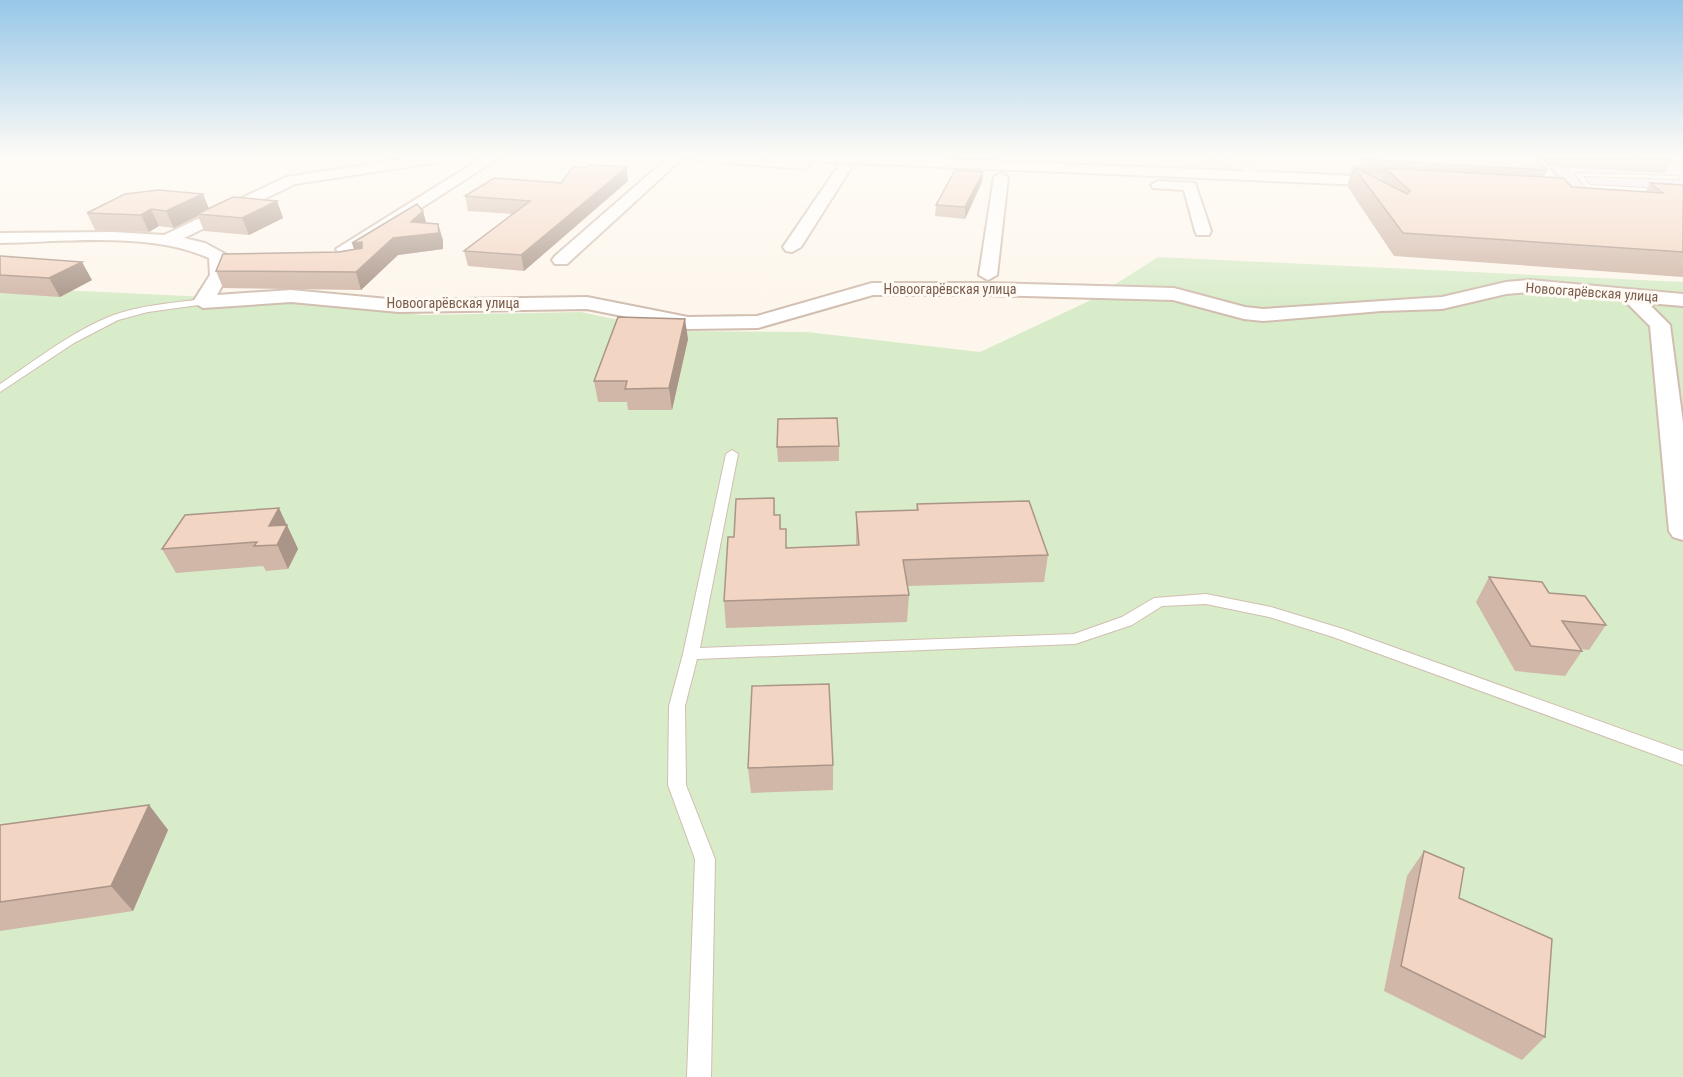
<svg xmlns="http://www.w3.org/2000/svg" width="1683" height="1077" font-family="'Roboto Condensed',sans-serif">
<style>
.residential{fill:#f5e8da}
.education{fill:#f3e8fa}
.green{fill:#d8ecc9}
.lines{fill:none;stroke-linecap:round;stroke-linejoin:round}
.lane-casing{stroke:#d1beb0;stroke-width:2}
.street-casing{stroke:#d1beb0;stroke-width:4}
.lane{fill:#fff;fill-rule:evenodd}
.street{fill:#fff;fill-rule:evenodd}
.wall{fill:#d1b7a8;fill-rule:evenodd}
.shaded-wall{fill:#aa9588}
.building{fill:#f3d5c3;stroke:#aa9588;stroke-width:1.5}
.labels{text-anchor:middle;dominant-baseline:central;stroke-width:6;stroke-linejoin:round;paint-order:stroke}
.far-street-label{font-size:14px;fill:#7a5c4d;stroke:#fffaf3}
</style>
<rect width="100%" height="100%" fill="#fdf6ec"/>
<polygon class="residential" points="917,156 1674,156 1683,163 1569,190"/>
<polygon class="education" points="1542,156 1674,156 1683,163 1683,196 1569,190"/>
<polygon class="green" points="1158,257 1683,282 1683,1077 0,1077 0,290 40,289 295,301 423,315 581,312 671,331 807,332 980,352 1089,301"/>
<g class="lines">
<defs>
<g id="lane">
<polygon points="1207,156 1224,157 1261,174 1258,176"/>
<polygon points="1576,173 1677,176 1679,179 1583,176 1590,185 1683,190 1683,194 1593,189 1598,195 1594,197 1576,175"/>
<path d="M203,299l3,1v4l-58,8 -30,8 -44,23 -74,49v-8c36,-24 71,-52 111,-68 29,-11 62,-13 92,-17z"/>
<polygon points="732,450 738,454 700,648 1074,634 1122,617 1154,598 1206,594 1271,607 1343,629 1683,751 1683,765 1333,637 1269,617 1206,604 1162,606 1132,625 1075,644 697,659 685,706 686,785 715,859 711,1077 687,1077 695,859 668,785 669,706 683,654 726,454"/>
</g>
<g id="street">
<path d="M423,156h36l-7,4 -157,24 -111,54 21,5 22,12 1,20 -11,20 74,-5 108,10 188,-3 101,20 69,-1 115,-33h113l189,5 71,19 18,2 179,-12 64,-15 24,-2 153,14v12l-35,-3 22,22 13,98v117l-10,-3 -4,-6 -19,-205 -26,-26 -94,-8 -24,2 -64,15 -61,2 -118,10 -19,-2 -71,-19 -188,-5h-112l-115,33 -70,1 -101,-20 -188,3 -108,-10 -88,6 -10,-6 17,-27 -1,-17c-60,-27 -144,-16 -209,-15v-10l113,-1 51,3 122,-58z"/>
<polygon points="485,156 502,156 351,253 339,253 336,249"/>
<polygon points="670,156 685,156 567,264 555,264 552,260 555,256"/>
<polygon points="690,156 780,159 778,156 860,156 1313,174 1388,178 1395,182 1388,186 805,161 810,165 803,169 697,160"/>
<polygon points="1526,156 1540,156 1569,193 1566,196 1556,196"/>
<polygon points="844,164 851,168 801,247 792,252 786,251 783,247 839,165"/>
<polygon points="1001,173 1008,177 997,275 988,280 979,275 994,177"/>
<polygon points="1158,181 1195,183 1211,231 1209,235 1197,235 1195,231 1184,190 1153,188 1151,185"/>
</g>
</defs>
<use href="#lane" class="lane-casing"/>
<use href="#street" class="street-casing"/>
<use href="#lane" class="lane"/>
<use href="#street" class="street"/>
</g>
<g class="wall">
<path d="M1362,156h305l4,4 -7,13 -115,-7 -9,-7 -4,-1 11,12 -3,7 28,10 74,5 4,-9 33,2v92l-289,-21 -47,-70 6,-20 5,2zM1369,174l14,1 -2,5z"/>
<polygon points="587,167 628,181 524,271 468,266 464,251 513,214 468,211 465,196 561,183"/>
<polygon points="982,182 965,219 935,216 936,205"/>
<polygon points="125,194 209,208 277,201 283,218 249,235 204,231 198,216 174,228 159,226 149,232 95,230 87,213"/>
<polygon points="423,211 426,223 443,240 443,249 398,255 361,290 223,288 216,271 354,249 352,243"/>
<polygon points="0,256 92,280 60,297 0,293"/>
<polygon points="688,339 672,410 628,410 627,402 598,402 594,381"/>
<polygon points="839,446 839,461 778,462 777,447"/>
<polygon points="774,498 775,515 780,515 781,529 787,548 856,545 856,512 916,510 917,504 1048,555 1044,582 908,586 909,595 907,622 726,628 724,601 734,537"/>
<polygon points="287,525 298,549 288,569 266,571 263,566 176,573 162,549"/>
<polygon points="1489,577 1549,593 1606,625 1589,650 1580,649 1582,651 1565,676 1515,671 1476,602"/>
<polygon points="833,765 833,790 751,793 748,768"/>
<polygon points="149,805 168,830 133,911 0,931 0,825"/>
<polygon points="1424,851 1459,898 1545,1037 1522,1060 1384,991 1407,876"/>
</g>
<g class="shaded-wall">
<polygon points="627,167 628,181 524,271 521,255"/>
<polygon points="983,172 982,182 965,219 965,207"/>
<polygon points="203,194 210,211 197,214 198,216 174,228 166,211"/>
<polygon points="277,201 283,218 249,235 242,218"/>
<polygon points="151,209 159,226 149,232 141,215"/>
<polygon points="423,211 427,227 438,224 443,240 443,249 398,255 361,290 356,272"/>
<polygon points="362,242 367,259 358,260 352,243"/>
<polygon points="82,262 92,280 60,297 49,278"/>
<polygon points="685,319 688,339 672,410 669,388"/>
<polygon points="279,508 298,549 288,569 269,526"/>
<polygon points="149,805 168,830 133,911 111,886"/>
</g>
<g class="building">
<polygon points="1364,156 1535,157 1547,170 1369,160"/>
<polygon points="1616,156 1667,156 1671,160"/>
<polygon points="589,165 627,167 521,255 464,251 530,201 465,196 494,178 561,183 573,167 587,167"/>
<polygon points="1353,166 1407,194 1410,191 1385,168 1563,178 1572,187 1663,193 1650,183 1683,185 1683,252 1403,233"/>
<polygon points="955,170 983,172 965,207 936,205"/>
<polygon points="158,190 203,194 166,211 151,209 141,215 87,213 125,194"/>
<polygon points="233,197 277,201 242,218 197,214"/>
<polygon points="417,204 423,211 411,222 438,224 439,233 393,238 356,272 216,271 223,254 339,252 362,248 362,242 352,243"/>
<polygon points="0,256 1,256 82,262 49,278 0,275"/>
<polygon points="618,317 685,319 669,388 625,389 627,381 594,381"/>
<polygon points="837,418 839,446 777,447 778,419"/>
<polygon points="774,498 774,515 780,515 780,529 786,529 786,548 859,545 856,512 918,510 917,504 1029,501 1048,555 903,560 909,595 724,601 728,537 734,537 736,499"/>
<polygon points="279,508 269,526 287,525 277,545 254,546 257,542 162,549 185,515"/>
<polygon points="1489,577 1542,582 1549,593 1585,596 1606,625 1562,621 1582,651 1531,646"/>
<polygon points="829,684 833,765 748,768 752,686"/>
<polygon points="149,805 111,886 0,902 0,825"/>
<polygon points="1424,851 1464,868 1459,898 1552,939 1545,1037 1401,966"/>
</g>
<linearGradient id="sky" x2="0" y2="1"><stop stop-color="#97c7e8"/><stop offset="0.51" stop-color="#fefbf6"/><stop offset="1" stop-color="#fefbf6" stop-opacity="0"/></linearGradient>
<rect width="1683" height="307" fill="url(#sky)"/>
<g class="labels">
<g class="far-street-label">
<text x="950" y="289">Новоогарёвская улица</text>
<text transform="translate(1592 292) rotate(4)">Новоогарёвская улица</text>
<text x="453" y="303">Новоогарёвская улица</text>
</g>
</g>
</svg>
